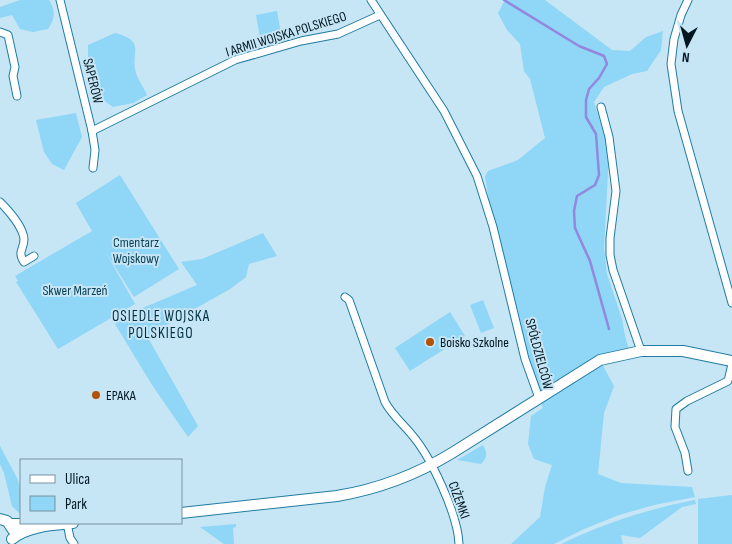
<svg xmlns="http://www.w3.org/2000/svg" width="732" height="544" font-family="'Sofia Sans Condensed',sans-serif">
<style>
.green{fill:#8fd6f7}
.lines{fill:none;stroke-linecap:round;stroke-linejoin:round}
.stream{stroke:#9387de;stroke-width:2.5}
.street-casing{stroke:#207ca0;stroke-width:9}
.secondary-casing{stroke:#207ca0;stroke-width:12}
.street{stroke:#fff;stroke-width:7}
.secondary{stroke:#fff;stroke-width:10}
.poi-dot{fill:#b15208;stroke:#c6e5f5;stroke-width:2}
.labels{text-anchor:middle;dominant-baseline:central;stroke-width:4;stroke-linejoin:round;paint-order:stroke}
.street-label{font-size:14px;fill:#001722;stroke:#c6e5f5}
.park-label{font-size:14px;fill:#083e53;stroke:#c6e5f5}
.poi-label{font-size:14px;fill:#001722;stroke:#c6e5f5;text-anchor:start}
.neighbourhood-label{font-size:15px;letter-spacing:1px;fill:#003143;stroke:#c6e5f5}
</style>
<rect width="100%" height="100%" fill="#c6e5f5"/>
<g class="green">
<path d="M20,0h29c7,11 6,19 -1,29l-15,3 -13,-3 -8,-14 -12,3v-11z"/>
<polygon points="505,0 545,0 612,50 630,51 646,37 663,31 661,50 647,71 632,74 604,87 594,102 603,130 609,154 604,248 607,274 622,319 625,336 630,353 600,360 614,386 604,413 598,474 621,483 692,487 695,497 654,505 619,515 584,529 554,544 511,544 540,517 545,487 552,465 534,459 528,444 531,416 543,408 525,359 493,227 485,176 488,171 518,160 545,138 530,79 524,71 520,44 507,30 498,13"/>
<polygon points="277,11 281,34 260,38 256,15"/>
<path d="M115,33c32,8 15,20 21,40 2,7 8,15 11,22l-14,8 -20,4 -11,-8 -14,-39v-15z"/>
<polygon points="76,113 82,137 64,170 52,164 44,152 36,120"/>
<polygon points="120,175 179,269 134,297 105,251 135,304 58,349 18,285 16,282 18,281 15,276 92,231 76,203"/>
<polygon points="263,233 277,256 249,264 246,277 230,289 147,336 198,426 188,437 152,385 115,324 138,310 197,285 181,262 202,259"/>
<polygon points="483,300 494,328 481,333 470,305"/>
<polygon points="450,312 465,336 410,371 395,348"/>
<path d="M483,445c4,8 5,12 -2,19l-24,-4z"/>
<polygon points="0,446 17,478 21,490 21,515 12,506 4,473 0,464"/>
<polygon points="732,495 732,544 698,544 698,499"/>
<path d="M695,500l1,4 -14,3 -42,31 -19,-3 2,9h-62c44,-21 87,-35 134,-44z"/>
<polygon points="236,524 236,527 233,528 234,544 224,544 200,527"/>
</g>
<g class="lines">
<polyline class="stream" points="504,0 579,46 604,56 607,64 599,78 589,89 586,100 586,117 596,134 599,175 595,185 577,196 574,211 575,228 590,261 609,329"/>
<defs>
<g id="street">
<polyline points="60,0 92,131 95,150 93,168"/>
<polyline points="371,0 444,111 477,176 493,227 525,359 539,398"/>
<polyline points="688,0 681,15 674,39 671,64 678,111 732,303"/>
<polyline points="0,32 8,35 15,67 13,76 17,96"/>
<polyline points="601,107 609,137 616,191 610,238 610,255 613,270 641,351"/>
<polyline points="92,131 235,60 301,41 338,34 380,15"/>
<path d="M0,202c8,8 23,25 24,37 0,11 -7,12 0,23l10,-6"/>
<path d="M345,297l4,3 36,102c7,13 18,22 27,33 19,22 46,80 47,109"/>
<polyline points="688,471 685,453 675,427 676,409 687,401 728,381 732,364"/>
<polyline points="67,523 70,538 74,544"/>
</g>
<g id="secondary">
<path d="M181,513l156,-17c42,-7 79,-21 115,-43l148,-93 41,-9h42l49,10"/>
<polyline points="0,519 7,521 13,530"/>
<polyline points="10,524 35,524"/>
<path d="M12,539c16,-13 41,-14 61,-16"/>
</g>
</defs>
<use href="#street" class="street-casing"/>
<use href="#secondary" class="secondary-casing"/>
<use href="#street" class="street"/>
<use href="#secondary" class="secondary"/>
</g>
<g class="poi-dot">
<circle cx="430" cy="342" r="5"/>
<circle cx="96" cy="395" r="5"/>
</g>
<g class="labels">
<g class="street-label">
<text transform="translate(286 34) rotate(-17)">I ARMII WOJSKA POLSKIEGO</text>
<text transform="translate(93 81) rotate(76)">SAPERÓW</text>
<text transform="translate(539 354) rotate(75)">SPÓŁDZIELCÓW</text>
<text transform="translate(459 500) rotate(70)">CIŻEMKI</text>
</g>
<g class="park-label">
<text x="136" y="242">Cmentarz<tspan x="136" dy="16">Wojskowy</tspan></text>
<text x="75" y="290">Skwer Marzeń</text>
</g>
<g class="poi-label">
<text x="440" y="342">Boisko Szkolne</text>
<text x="106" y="395">EPAKA</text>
</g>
<g class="neighbourhood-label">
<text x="161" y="316">OSIEDLE WOJSKA<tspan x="161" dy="17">POLSKIEGO</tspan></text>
</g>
</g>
<rect x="20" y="459" width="162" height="65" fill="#c6e5f5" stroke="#7793a1"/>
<rect x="30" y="475" width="25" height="8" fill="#ffffff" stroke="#7793a1"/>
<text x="65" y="484" font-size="15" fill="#001722">Ulica</text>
<rect x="30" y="496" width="25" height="15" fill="#8fd6f7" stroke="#7793a1"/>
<text x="65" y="509" font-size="15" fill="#001722">Park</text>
<g transform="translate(687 45) rotate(186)" stroke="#c6e5f5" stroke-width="4" paint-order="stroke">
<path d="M0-4L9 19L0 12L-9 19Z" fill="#001722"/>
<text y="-8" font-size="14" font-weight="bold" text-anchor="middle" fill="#001722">N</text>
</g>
</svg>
